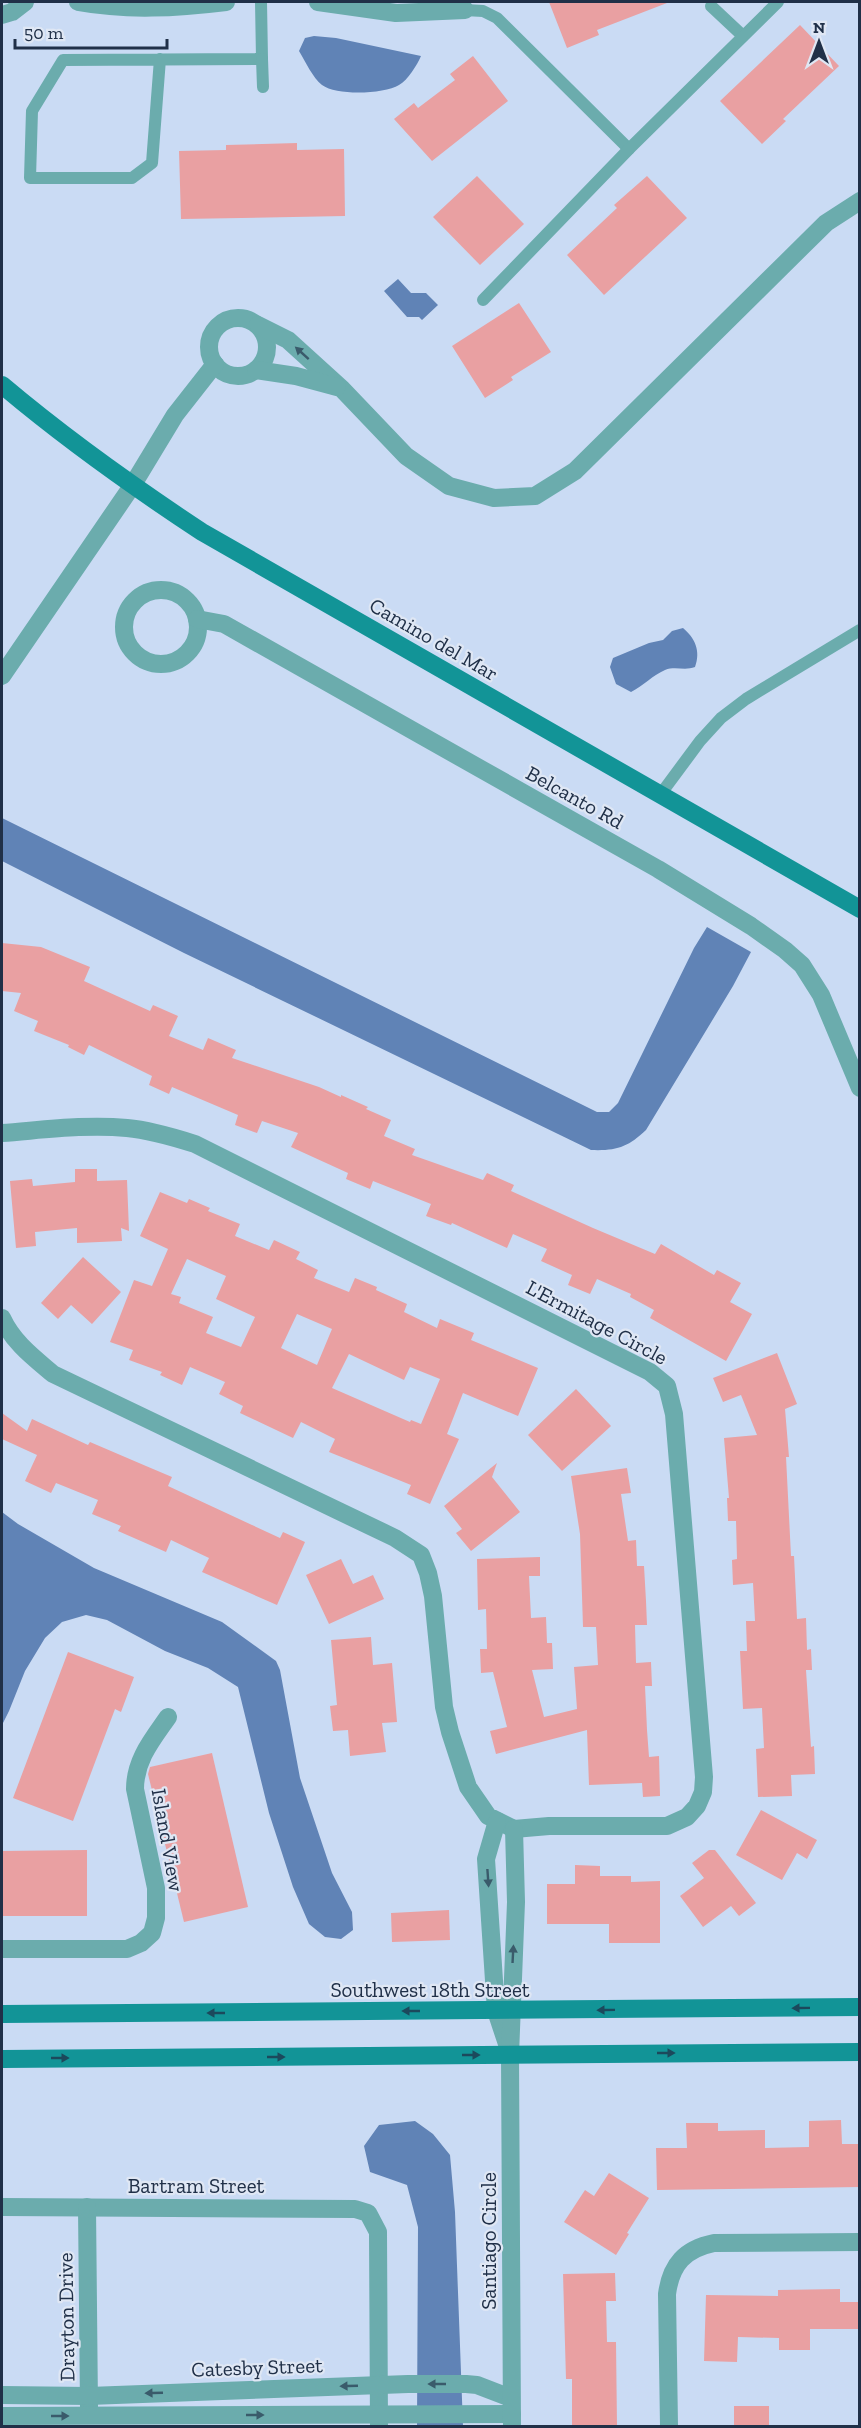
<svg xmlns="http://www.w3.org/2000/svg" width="861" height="2428" font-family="'Zilla Slab',serif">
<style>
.water{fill:#6083b6}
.building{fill:#e9a0a2;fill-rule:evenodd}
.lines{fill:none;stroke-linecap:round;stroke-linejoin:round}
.lane{stroke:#6bacad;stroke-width:12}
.street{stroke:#6bacad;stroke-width:18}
.secondary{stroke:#129497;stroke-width:18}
.oneway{fill:#3a5b6b}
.oneway2{fill:#1c495c}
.labels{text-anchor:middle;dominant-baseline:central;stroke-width:4.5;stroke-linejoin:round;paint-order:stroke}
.street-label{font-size:21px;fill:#203048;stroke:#dfe7f4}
</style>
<rect width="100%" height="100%" fill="#cadbf4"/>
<g class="water">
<path d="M314,36l22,2 85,18c-4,9 -13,24 -22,29 -15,9 -62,11 -77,0 -9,-7 -17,-24 -23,-34l6,-13z"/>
<polygon points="398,279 411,293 426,293 438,305 422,320 419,317 407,317 384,291"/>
<path d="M683,628c12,10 18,23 12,39 -10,4 -20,-1 -30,3 -12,5 -22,16 -34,22l-15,-8 -6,-17 3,-9 36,-15 14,-3 9,-9z"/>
<path d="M2,818l595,294h12l9,-9 76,-155 13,-21 44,25 -18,34 -87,144c-18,17 -29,21 -55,20l-407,-197 -182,-92z"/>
<polygon points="2,1512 18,1524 94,1568 222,1622 276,1661 280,1670 300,1778 332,1873 352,1912 353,1930 341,1939 325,1937 309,1924 293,1887 269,1813 238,1687 208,1668 165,1651 107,1620 86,1615 62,1622 45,1638 25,1671 9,1711 2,1725"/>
<polygon points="415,2121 433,2134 450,2155 455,2212 463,2426 417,2426 418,2227 407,2185 370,2172 364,2146 379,2125"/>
</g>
<g class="building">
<polygon points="549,2 667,2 667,3 597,30 599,35 567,48"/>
<polygon points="800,25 839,66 783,119 786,121 762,144 720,101"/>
<polygon points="473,56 508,101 432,161 394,119 414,103 418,108 455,80 450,74"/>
<polygon points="297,143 297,150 344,149 345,216 181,219 179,151 226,150 226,145"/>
<polygon points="477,176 524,224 480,265 433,217"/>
<polygon points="647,176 687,218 604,295 567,255 617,208 614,205"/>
<polygon points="519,303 551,352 511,377 513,380 485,398 452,346"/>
<polygon points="2,943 41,947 90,967 84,981 150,1011 153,1005 178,1016 169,1036 203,1050 208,1038 236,1050 232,1058 319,1087 341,1097 341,1095 368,1107 366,1109 391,1120 384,1136 415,1149 412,1155 483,1180 487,1173 514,1185 511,1191 593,1228 655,1254 661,1244 714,1275 717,1270 741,1283 730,1302 752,1314 726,1361 650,1318 654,1310 630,1297 631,1294 597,1279 590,1294 568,1285 572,1275 541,1261 547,1249 513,1234 507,1248 452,1223 451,1225 426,1216 431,1204 373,1181 370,1189 346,1179 348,1173 291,1147 298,1133 262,1121 257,1133 235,1125 238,1115 172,1087 169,1094 149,1085 152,1076 89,1045 84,1055 68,1047 69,1045 34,1031 38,1021 14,1011 21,993 2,991"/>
<polygon points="75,1169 97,1169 97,1181 127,1180 129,1231 121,1228 122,1241 77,1243 77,1228 35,1232 36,1246 16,1248 10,1181 32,1179 33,1186 75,1182"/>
<path d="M160,1192l27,11 2,-4 21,9 -2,3 32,13 -5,12 34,14 5,-10 26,12 -4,7 22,11 -4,8 35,14 6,-14 22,9 -1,3 31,14 -3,8 33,16 3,-9 34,14 -3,7 67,28 -20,48 -55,-23 -16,41 12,5 -29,65 -23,-10 4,-9 -82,-33 6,-13 -34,-17 -8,16 -53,-25 3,-7 -24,-12 6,-12 -35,-15 -8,18 -22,-10 2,-3 -33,-12 4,-10 -23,-8 24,-62 18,6 16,-37 -28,-13zM187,1259l39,17 -10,23 39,18 -14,30 -35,-14 7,-16 -34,-14 2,-6 -10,-3zM297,1314l35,15 -15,36 -36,-17zM349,1354l55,26 6,-13 30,12 -19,45 -10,-4 -1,2 -78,-34z"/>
<polygon points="83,1257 121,1292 92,1324 71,1305 58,1319 41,1303"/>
<polygon points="777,1353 797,1404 785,1409 789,1457 786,1457 791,1556 794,1556 797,1619 806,1618 807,1650 811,1649 812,1670 806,1670 811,1747 814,1746 815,1774 791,1775 792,1796 758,1797 756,1749 764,1748 762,1708 743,1709 740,1651 747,1651 746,1621 755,1621 753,1583 733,1585 732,1560 737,1559 736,1521 728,1521 727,1498 729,1498 724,1438 757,1435 741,1395 723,1402 713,1378"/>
<polygon points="576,1389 611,1426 562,1471 528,1435"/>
<polygon points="2,1413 27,1431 32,1419 88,1445 90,1442 146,1466 172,1477 168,1486 280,1538 283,1532 305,1542 277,1605 202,1572 209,1558 171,1540 166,1552 118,1531 121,1526 92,1514 98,1500 56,1483 51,1493 25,1481 37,1455 2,1439"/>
<polygon points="497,1463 492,1477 520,1512 471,1551 456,1533 462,1529 444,1506"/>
<polygon points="627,1468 631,1493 621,1494 628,1541 636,1540 637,1566 644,1566 646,1601 647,1625 635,1625 636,1663 651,1662 652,1686 645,1686 647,1730 649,1757 659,1756 660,1796 643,1797 642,1783 589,1785 587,1730 496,1754 490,1731 507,1727 493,1672 481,1673 480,1649 487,1649 486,1609 478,1610 477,1559 540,1557 540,1576 529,1576 531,1618 546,1617 547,1643 552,1643 553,1669 532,1670 544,1717 577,1709 574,1667 598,1665 596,1627 583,1627 580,1534 571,1476"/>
<polygon points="341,1559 353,1584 373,1575 384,1599 329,1624 306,1575"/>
<polygon points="371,1637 373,1665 392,1663 397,1722 382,1723 386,1752 350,1756 348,1730 333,1731 330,1706 337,1705 331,1640"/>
<polygon points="68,1652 134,1677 121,1712 115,1709 73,1821 13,1798"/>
<polygon points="212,1753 248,1907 184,1922 148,1774 150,1767"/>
<polygon points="761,1810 817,1840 807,1859 797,1853 782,1880 736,1855"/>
<polygon points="87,1850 87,1916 2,1916 2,1851"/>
<polygon points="709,1850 715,1850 756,1903 739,1916 731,1906 703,1927 680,1896 704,1878 692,1863"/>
<polygon points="575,1865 600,1866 600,1876 631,1876 631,1882 660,1881 660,1943 609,1943 609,1924 547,1924 547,1884 575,1884"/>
<polygon points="449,1910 450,1940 392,1942 391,1913"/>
<polygon points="841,2120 842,2144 860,2144 860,2187 657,2190 656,2148 687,2148 686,2123 718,2123 718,2131 765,2130 765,2148 809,2147 809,2121"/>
<polygon points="609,2173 649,2198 627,2233 629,2234 616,2255 564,2222 585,2190 594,2196"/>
<polygon points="615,2273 616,2301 606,2301 607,2342 616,2342 617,2427 572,2427 572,2379 566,2379 563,2274"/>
<polygon points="840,2289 840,2302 860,2302 860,2329 810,2329 810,2350 779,2350 779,2338 738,2337 737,2362 704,2361 706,2295 778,2296 778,2290"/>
<rect x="734" y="2406" width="35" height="21"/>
</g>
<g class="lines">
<g class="lane">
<polyline points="711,6 743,36"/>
<polyline points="465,10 483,11 497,18 629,149"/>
<polyline points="160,59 152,163 132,178 30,178 32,111 63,60 262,59 261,2"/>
<polyline points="262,59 263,87"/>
<polyline points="483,300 629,149 778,2"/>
<polyline points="660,795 700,741 721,718 746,699 860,630"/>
</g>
<g class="street">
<path d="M78,2c49,9 99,6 148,0"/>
<polyline points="318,2 396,13 465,10"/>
<polyline points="2,15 12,12 25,2"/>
<circle cx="238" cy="347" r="29"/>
<polyline points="258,325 288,340 342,389 406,456 449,486 494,498 535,496 575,471 826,223 860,201"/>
<polyline points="256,370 296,376 337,387"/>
<circle cx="161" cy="627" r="37"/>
<polyline points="197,619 224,624 658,869 751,926 785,950 802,965 821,995 860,1088"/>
<polyline points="2,676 132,486 175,415 215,364"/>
<path d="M2,1133c41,-3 84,-9 125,-5 23,2 46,9 68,16l455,228 17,14 7,28 30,363 -1,15 -6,14 -10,11 -20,9h-118l-35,3 -26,-13 -20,-29 -18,-55 -6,-25 -11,-111 -5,-23 -7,-18 -26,-17 -342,-164c-20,-17 -40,-32 -51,-56"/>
<polyline points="497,1821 486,1859 496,2011 507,2044"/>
<path d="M2,1949h125l14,-6 11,-10 4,-15v-30l-21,-99c0,-29 17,-49 33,-72"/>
<polyline points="2,2207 355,2209 368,2213 378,2232 379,2426"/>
<polyline points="87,2207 89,2407"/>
<polyline points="2,2395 89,2396 408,2384 466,2384 477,2385 511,2398"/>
<polyline points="2,2416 512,2414"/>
<polyline points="512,2426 510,2055 516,1902 514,1829"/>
<path d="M669,2426l-2,-132c4,-30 18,-45 47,-51l146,-1"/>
</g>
<g class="secondary">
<path d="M2,385c64,54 130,101 200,147l658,377"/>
<polyline points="2,2014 860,2007"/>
<polyline points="2,2059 860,2052"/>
</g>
</g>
<defs><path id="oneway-solid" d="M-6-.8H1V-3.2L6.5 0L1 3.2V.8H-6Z" transform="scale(1.5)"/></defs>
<g class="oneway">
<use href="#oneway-solid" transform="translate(302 353) rotate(-138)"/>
<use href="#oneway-solid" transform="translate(488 1878) rotate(86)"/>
<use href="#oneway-solid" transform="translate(513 1954) rotate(-87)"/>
<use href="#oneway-solid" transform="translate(437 2384) rotate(-180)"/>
<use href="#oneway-solid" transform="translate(349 2386) rotate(178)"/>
<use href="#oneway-solid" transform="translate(154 2393) rotate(178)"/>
<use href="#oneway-solid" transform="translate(255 2415)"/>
<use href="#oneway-solid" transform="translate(60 2416)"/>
</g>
<g class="oneway2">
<use href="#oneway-solid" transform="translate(801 2008) rotate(179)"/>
<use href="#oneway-solid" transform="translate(606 2010) rotate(179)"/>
<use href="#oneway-solid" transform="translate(411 2011) rotate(180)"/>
<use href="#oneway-solid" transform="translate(216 2013) rotate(180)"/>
<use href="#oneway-solid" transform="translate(666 2053)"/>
<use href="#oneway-solid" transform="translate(471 2055)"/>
<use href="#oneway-solid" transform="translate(276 2057)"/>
<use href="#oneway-solid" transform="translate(60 2058)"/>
</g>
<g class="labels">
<g class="street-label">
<text transform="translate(434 639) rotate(30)">Camino del Mar</text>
<text transform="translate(575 797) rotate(29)">Belcanto Rd</text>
<text transform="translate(597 1322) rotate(28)">L'Ermitage Circle</text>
<text transform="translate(168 1840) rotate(80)">Island View</text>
<text x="430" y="1989">Southwest 18th Street</text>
<text x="196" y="2185">Bartram Street</text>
<text transform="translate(488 2241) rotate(-90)">Santiago Circle</text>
<text transform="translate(66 2317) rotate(-91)">Drayton Drive</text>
<text transform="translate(257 2367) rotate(-2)">Catesby Street</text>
</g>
</g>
<rect width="861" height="2428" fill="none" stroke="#203048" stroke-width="6"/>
<g transform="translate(819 42)" stroke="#dfe7f4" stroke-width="4.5" paint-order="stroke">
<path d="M0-4.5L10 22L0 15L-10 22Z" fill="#203048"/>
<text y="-9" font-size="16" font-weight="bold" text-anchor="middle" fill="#203048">N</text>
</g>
<path d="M15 39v9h152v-9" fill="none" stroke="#203048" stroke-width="3"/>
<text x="24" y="39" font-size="18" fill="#203048" stroke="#dfe7f4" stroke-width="4.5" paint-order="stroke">50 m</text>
</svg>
